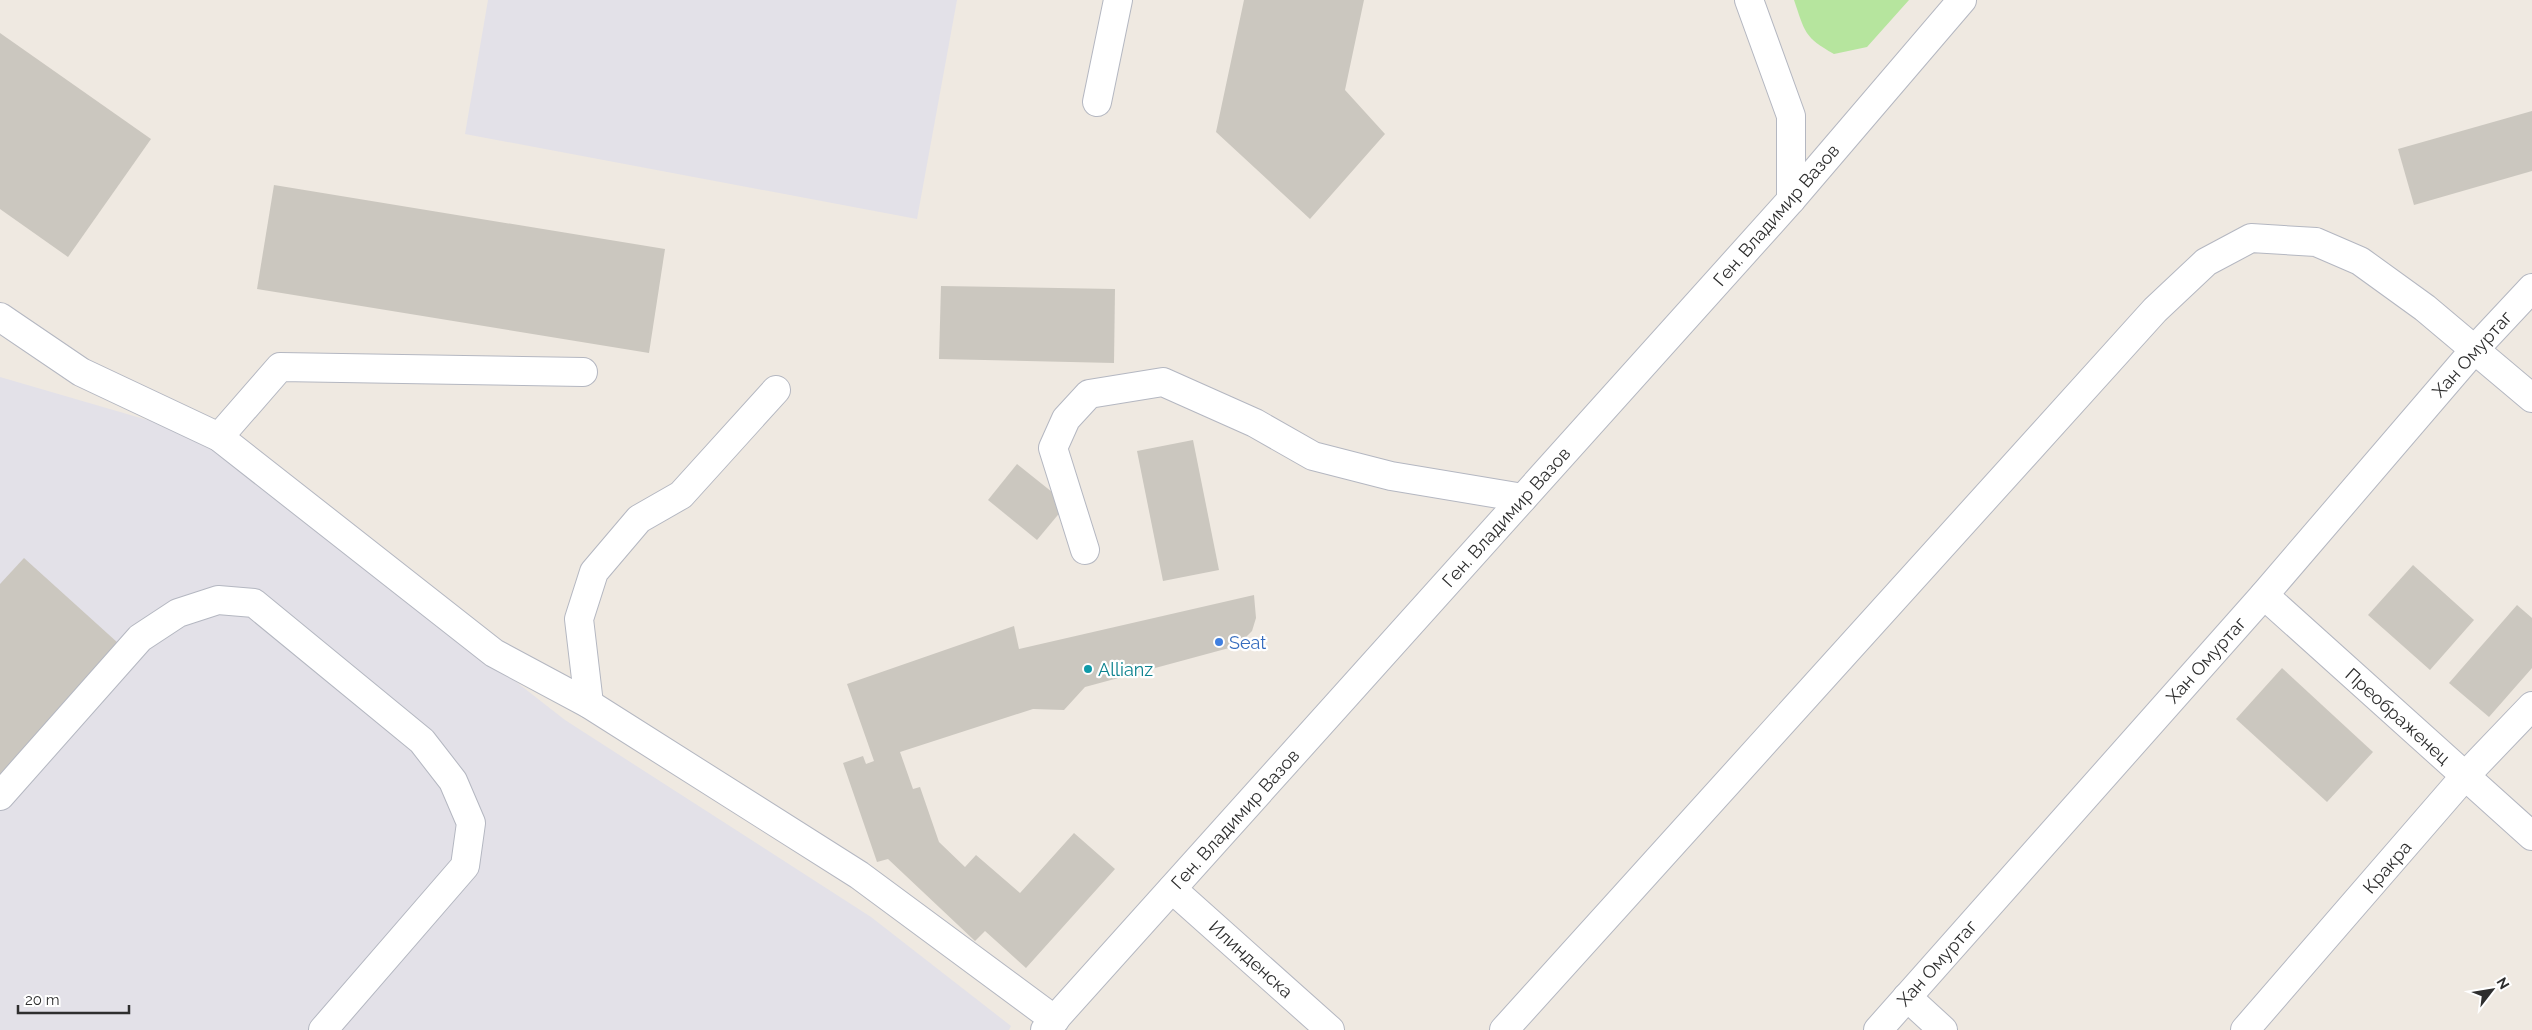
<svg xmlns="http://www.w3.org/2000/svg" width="2532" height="1030" font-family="Raleway,sans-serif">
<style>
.industrial{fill:#e3e1e8}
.green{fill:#b6e59e}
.building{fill:#cbc7bf}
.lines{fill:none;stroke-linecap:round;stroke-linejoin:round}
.minor-casing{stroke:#b4b7c1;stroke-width:30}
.minor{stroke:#fff;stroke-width:28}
.shop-dot{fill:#3f7fe0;stroke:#fff;stroke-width:2}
.culture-dot{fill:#0f9aa8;stroke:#fff;stroke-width:2}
.labels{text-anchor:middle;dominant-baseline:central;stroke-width:4.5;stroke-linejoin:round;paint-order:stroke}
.street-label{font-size:18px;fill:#2e2e2e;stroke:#fff}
.shop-label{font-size:18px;fill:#366cbe;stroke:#fff;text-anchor:start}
.culture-label{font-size:18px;fill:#0d838f;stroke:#fff;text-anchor:start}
</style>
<rect width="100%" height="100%" fill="#efe9e1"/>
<g class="industrial">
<polygon points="488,0 957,0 917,219 465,134"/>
<polygon points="0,377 199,435 565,720 871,917 1011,1026 1009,1030 0,1030"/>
</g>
<path class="green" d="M1794,0h115l-42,47 -33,7c-30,-17 -29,-22 -40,-54z"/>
<g class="building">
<polygon points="1244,0 1364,0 1345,90 1385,134 1310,219 1216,132"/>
<polygon points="0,33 151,139 68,257 0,209"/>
<polygon points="2532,111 2532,171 2414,205 2398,149"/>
<polygon points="274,185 665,249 649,353 257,289"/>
<polygon points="941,286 1115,289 1114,363 939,359"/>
<polygon points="1193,440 1219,570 1163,581 1137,451"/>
<polygon points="1017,464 1067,504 1037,540 988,500"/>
<polygon points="24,558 118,643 0,775 0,584"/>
<polygon points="2413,565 2474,620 2430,670 2368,615"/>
<polygon points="1254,595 1256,618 1252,631 1241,642 1229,648 1085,687 1064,710 1033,709 900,752 913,789 920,787 939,842 965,867 976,855 1020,893 1074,833 1115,869 1026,968 985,931 975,941 888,859 877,862 843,763 863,756 866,764 874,761 847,684 1014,626 1019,649"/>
<polygon points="2517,605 2532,618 2532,668 2489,717 2449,683"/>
<polygon points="2282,668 2373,752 2327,802 2236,719"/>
</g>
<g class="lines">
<defs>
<g id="minor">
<polyline points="1749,0 1791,116 1791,200"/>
<polyline points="1097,102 1118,0"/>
<polyline points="0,317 81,372 219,437 494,653 589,704 859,875 1055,1020"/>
<polyline points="219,437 280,367 583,372"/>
<polyline points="1085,550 1053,448 1066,419 1089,394 1163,382 1255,423 1313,456 1391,476 1523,498"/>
<polyline points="2264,595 2532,836"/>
<polyline points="589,704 579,619 594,572 639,519 681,495 776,390"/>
<polyline points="0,796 140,638 178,613 218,600 254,603 422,741 453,781 471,823 465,866 323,1030"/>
<polyline points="1172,889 1330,1030"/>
<polyline points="1907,997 1943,1030"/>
<polyline points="1045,1030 1791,200 1962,0"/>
<polyline points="1504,1030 2155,310 2206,262 2251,238 2316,242 2360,261 2425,308 2532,398"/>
<polyline points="1878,1030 2264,595 2475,349 2532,288"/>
<polyline points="2245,1030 2465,776 2532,706"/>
</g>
</defs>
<use href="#minor" class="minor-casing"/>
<use href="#minor" class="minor"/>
</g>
<circle class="shop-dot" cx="1219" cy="642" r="5"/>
<circle class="culture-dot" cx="1088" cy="669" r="5"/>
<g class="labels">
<g class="street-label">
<text transform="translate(1776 215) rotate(-49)">Ген. Владимир Вазов</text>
<text transform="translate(2472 354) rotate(-48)">Хан Омуртаг</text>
<text transform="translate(1506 517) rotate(-48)">Ген. Владимир Вазов</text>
<text transform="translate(2206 660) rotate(-48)">Хан Омуртаг</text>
<text transform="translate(2398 716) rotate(42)">Преображенец</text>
<text transform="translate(1235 819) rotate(-48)">Ген. Владимир Вазов</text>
<text transform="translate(2387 867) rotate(-49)">Кракра</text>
<text transform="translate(1251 959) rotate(42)">Илинденска</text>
<text transform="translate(1937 963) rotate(-48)">Хан Омуртаг</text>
</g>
<g class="shop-label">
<text x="1229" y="642">Seat</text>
</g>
<g class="culture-label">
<text x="1098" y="669">Allianz</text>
</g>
</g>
<g transform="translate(2492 990) rotate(59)" stroke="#ffffff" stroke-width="4" paint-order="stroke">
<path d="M0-4L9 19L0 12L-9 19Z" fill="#2e2e2e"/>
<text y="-8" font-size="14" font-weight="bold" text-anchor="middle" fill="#2e2e2e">N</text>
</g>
<path d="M18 1005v8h111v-8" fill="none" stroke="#2e2e2e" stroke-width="2.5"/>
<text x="25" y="1005" font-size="15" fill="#2e2e2e" stroke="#ffffff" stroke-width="4" paint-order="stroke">20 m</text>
</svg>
